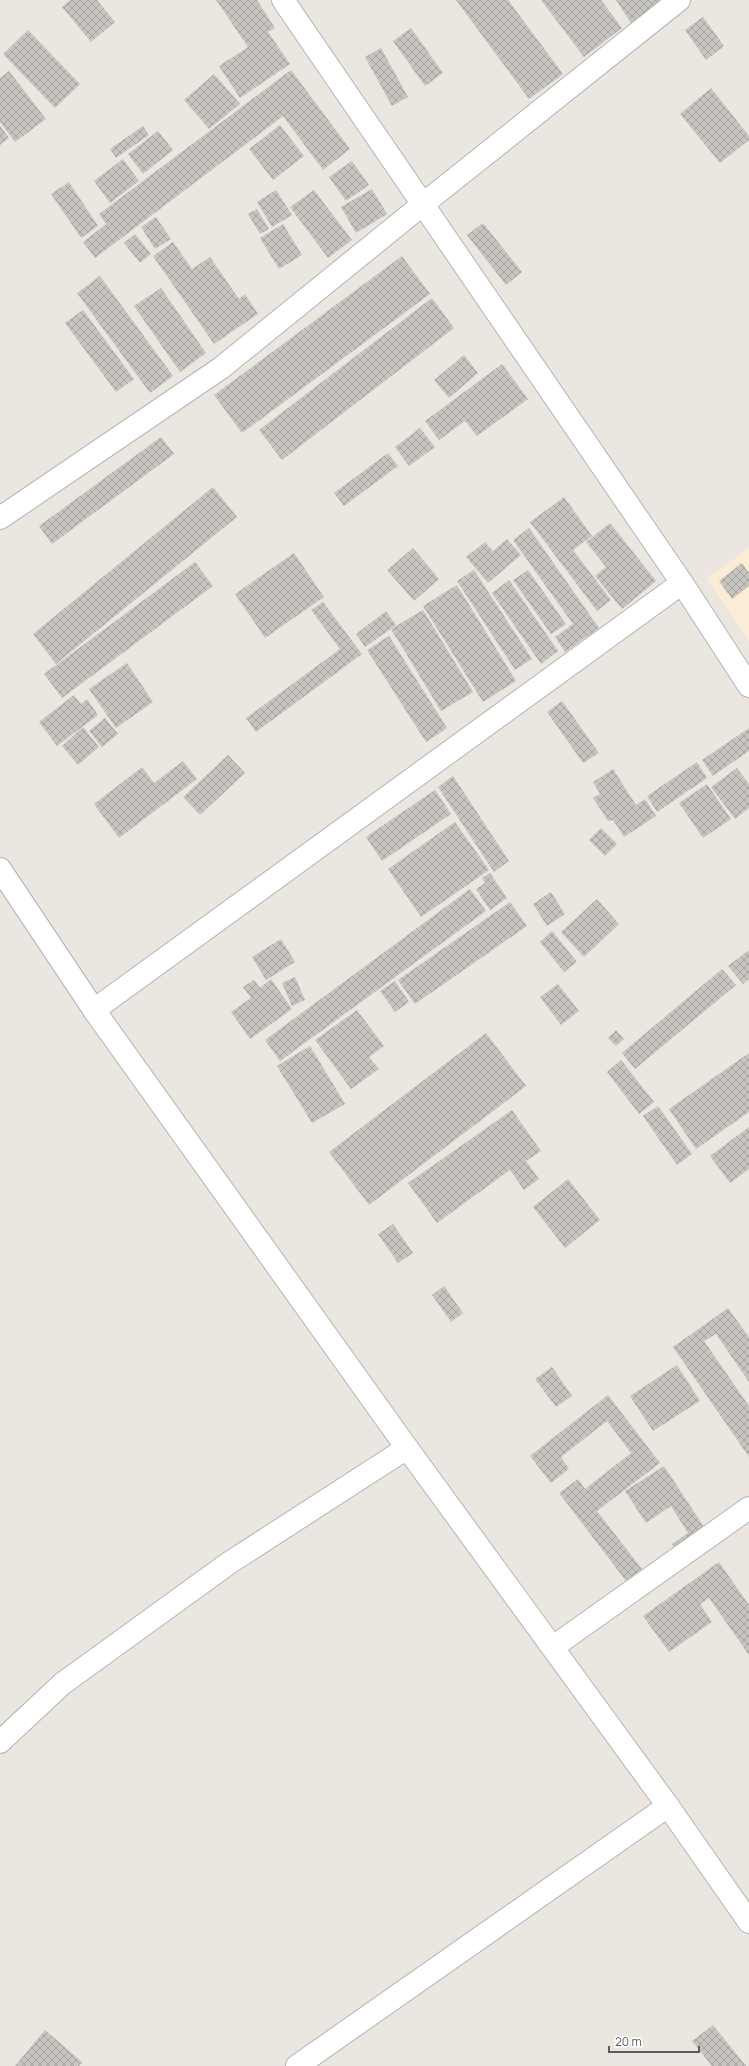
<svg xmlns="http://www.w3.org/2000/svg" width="749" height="2066" font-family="Manrope,sans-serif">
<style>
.commercial{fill:#fbecd5}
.building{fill:url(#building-cross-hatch)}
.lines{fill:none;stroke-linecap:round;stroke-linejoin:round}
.minor-casing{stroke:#b1b4b7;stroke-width:24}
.minor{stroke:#fff;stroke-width:22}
</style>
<defs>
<pattern id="building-cross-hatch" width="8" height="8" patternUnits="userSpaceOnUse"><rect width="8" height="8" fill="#c8c4bf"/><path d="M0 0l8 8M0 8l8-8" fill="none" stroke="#a5a29f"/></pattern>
</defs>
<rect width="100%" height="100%" fill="#ebe7e0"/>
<polygon class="commercial" points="749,548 749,642 707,578"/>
<g class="building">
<polygon points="70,0 97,0 115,22 91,42 62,7"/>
<polygon points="216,0 257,0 275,28 268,32 290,64 240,98 219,66 248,47"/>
<polygon points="456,0 508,0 563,74 529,99"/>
<polygon points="541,0 601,0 622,28 584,57"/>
<polygon points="616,0 664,0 631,23"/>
<polygon points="703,17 724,46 706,60 685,30"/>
<polygon points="411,28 443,73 425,86 393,41"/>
<polygon points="28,30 80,84 55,108 3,54"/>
<polygon points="381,48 408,97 392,106 365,57"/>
<polygon points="291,70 350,149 323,170 283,116 95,258 83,242 106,224 99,214"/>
<polygon points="9,71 46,119 15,142 0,122 0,78"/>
<polygon points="214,74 240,104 209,129 184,100"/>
<polygon points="711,88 749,136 749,140 720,163 680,114"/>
<polygon points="280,125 304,156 273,180 249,149"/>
<polygon points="0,126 9,138 0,145"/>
<polygon points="143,126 149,135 116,158 110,149"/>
<polygon points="158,131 173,150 143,174 128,154"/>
<polygon points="123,159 139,181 110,203 94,181"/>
<polygon points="352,161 369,185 346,201 329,177"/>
<polygon points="69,182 98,226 81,238 51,194"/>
<polygon points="372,189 387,214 356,233 341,207"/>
<polygon points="276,190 292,215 272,227 257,202"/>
<polygon points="314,190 352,240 328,258 290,207"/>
<polygon points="257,209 269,229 260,234 248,214"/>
<polygon points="156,217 171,239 155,249 141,227"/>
<polygon points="483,223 522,272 506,285 467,235"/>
<polygon points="283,224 302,255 279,269 260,238"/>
<polygon points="135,234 151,254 140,263 124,243"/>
<polygon points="173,242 192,269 210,257 239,299 245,294 258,314 214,344 153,256"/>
<polygon points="402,256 430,294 242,433 214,395"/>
<polygon points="100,276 173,376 150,393 77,293"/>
<polygon points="161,288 206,353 180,372 134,306"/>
<polygon points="432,298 454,328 282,460 259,430"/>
<polygon points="83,310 134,379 116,392 65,323"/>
<polygon points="464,355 478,373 449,398 434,380"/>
<polygon points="502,364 528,399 477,436 465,421 439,440 425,421"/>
<polygon points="420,428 435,447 409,466 395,447"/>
<polygon points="161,437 174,454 52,544 39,526"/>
<polygon points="388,453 398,466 344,506 334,493"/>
<polygon points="213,487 237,517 56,664 33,634"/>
<polygon points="564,497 592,536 573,550 611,600 597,611 530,522"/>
<polygon points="610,523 656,581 622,609 595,576 606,567 586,542"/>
<polygon points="529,528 599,628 565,652 555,637 573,624 513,540"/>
<polygon points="507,539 521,555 488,583 466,557 485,542 493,551"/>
<polygon points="413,548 439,579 414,601 387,570"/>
<polygon points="294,553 324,597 265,638 235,594"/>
<polygon points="195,562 213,586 62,698 44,674"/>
<polygon points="742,563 749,573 749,586 732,599 719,581"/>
<polygon points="474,570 532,659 515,670 457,581"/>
<polygon points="528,570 566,624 551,634 513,580"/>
<polygon points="509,580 558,651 541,664 492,593"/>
<polygon points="457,585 516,681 483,702 423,606"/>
<polygon points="323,602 362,654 256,732 246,718 340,649 311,610"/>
<polygon points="423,610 473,692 441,711 391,629"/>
<polygon points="386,611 396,625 365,647 356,634"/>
<polygon points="389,636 447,728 426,742 367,650"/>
<polygon points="127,663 153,702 116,728 89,689"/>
<polygon points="74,695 81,704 87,699 98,715 57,746 39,722"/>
<polygon points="562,701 599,753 583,763 547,712"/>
<polygon points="105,718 118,734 102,747 89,731"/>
<polygon points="83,727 99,747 78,765 62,746"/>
<polygon points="749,728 749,751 713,776 702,760"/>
<polygon points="228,755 245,773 200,815 183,797"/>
<polygon points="183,761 197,779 119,838 94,804 142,767 154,783"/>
<polygon points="697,762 707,778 657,812 647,796"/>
<polygon points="737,768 749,784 749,808 735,819 711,787"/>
<polygon points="613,769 636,805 645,799 656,816 624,837 613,820 608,821 593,798 600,794 593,782"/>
<polygon points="453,776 509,861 494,872 438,787"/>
<polygon points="707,784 731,819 703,838 679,803"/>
<polygon points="435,790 451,814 382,861 366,837"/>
<polygon points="455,822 489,870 421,917 388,869"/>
<polygon points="601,828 617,844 605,856 589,840"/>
<polygon points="490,873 507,898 490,910 476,889 485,883 482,878"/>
<polygon points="470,889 486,911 280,1061 265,1040"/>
<polygon points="551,892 565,914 547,926 533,904"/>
<polygon points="597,899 619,924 584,957 561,932"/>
<polygon points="510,902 527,926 415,1004 398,980"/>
<polygon points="552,931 577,962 564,972 540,942"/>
<polygon points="281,939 295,962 266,980 252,957"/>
<polygon points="749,950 749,979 743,984 728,966"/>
<polygon points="722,969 736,985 635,1069 622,1053"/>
<polygon points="295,977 305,1000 292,1006 282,983"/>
<polygon points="271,979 292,1009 250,1039 231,1012 251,998 243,987 254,980 260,988"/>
<polygon points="395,981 409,1002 395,1012 380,991"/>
<polygon points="558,984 579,1011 561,1025 540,997"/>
<polygon points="357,1010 384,1046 369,1057 379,1069 351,1089 315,1040"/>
<polygon points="616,1030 624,1039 616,1046 608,1038"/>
<polygon points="486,1033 526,1086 369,1205 329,1152"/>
<polygon points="310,1046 345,1104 312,1123 277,1066"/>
<polygon points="749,1053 749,1112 696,1149 669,1109"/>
<polygon points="621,1060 654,1102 639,1114 607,1072"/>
<polygon points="658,1106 692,1154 677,1165 643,1116"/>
<polygon points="512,1110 541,1151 526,1161 539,1179 524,1190 510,1170 437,1223 408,1183"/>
<polygon points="749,1127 749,1169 730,1183 710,1156"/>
<polygon points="568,1179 600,1220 565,1248 533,1207"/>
<polygon points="393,1224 413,1253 398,1263 378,1234"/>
<polygon points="444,1286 463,1313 451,1322 432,1295"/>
<polygon points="728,1308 749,1337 749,1382 716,1334 704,1341 749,1406 749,1457 673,1347"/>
<polygon points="677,1365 700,1401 653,1431 630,1396"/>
<polygon points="552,1367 572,1396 556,1407 535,1379"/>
<polygon points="608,1395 660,1463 597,1511 642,1569 626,1581 559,1493 578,1479 585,1489 631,1453 607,1421 561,1457 569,1469 551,1483 530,1456"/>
<polygon points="664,1466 708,1533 678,1554 672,1544 688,1533 671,1506 646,1523 625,1491"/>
<polygon points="719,1562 749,1605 749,1655 709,1598 700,1604 712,1622 669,1652 643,1616"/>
<polygon points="713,2025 746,2066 712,2066 692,2041"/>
<polygon points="45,2030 82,2062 79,2066 15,2066"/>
</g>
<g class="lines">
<defs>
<g id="minor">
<polyline points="283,0 682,583 749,686"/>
<polyline points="0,518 221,368 422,205 679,0"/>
<polyline points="0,869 94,1010 407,1448 668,1806 749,1922"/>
<polyline points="94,1010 682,583"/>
<polyline points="553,1647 749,1508"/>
<polyline points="0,1742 62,1684 229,1563 407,1448"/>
<polyline points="297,2066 668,1806"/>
</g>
</defs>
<use href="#minor" class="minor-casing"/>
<use href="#minor" class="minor"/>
</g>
<path d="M609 2046v6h90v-6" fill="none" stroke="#595d60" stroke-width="2"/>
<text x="615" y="2046" font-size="12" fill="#595d60" stroke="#ffffff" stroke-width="3" paint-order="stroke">20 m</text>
</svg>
